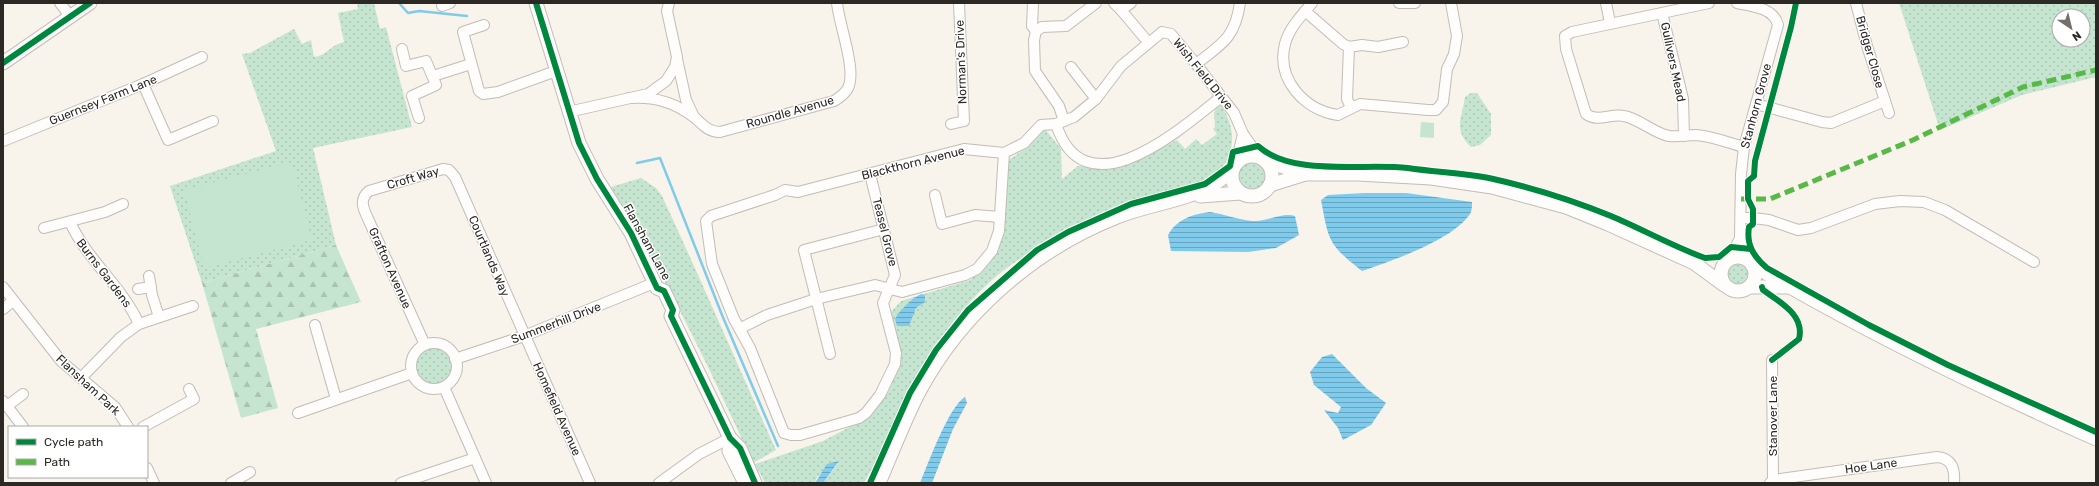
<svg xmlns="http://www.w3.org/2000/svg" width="2099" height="486" font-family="Rubik,sans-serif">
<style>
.grass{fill:url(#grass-dots);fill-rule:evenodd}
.forest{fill:url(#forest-firs)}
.pitch{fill:#c5e5d1}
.water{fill:url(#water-rules)}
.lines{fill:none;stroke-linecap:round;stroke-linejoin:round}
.stream{stroke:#80caec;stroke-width:2.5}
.minor-casing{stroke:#c1bdb7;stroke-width:12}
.major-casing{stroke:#c1bdb7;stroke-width:15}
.minor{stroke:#fefdfc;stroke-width:10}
.major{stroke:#fefdfc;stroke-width:13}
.quiet{stroke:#58b947;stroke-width:5;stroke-dasharray:10 5;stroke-linecap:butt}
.cycleway-casing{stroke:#fff;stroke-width:8}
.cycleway{stroke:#00873e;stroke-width:6}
.labels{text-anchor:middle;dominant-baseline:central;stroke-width:3;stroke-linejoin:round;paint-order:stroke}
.street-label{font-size:12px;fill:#2c2924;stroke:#fff}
</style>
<defs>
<pattern id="grass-dots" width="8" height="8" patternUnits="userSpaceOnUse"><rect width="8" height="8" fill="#c5e5d1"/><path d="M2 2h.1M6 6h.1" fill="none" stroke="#a9c4b3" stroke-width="1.8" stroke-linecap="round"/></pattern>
<pattern id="forest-firs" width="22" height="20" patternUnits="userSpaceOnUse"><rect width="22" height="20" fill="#c5e5d1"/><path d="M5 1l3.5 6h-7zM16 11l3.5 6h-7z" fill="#a9c4b3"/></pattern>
<pattern id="water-rules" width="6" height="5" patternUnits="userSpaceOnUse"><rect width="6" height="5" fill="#80caec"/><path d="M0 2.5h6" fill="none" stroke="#69a4bf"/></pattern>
</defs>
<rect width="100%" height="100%" fill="#f8f3eb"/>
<g class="grass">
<path d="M357,3h17l6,26 6,-2 26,100 -99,21 23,97 -134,38 -32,-97 106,-35 -34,-97 8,-1 44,-24 8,15 9,-4 3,17c14,-2 16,-12 30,-15l-6,-29 20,-4z"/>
<path d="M1899,3h197v74l-74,18 -82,35zM2059,16h24v24h-24z"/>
<path d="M1471,93h6l14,21v21l-11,10 -9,2c-18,-17 -9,-29 -6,-50z"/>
<path d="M1221,106c16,22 15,50 -5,68 -14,13 -50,16 -69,22 -20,6 -41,18 -61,26 -29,13 -57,29 -83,49 -32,24 -70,73 -89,109 -19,33 -31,70 -50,103h-41l16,-21 -22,15 -2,6h-50l-10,-19 68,-23 36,-19 17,-13 13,-18 11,-26 -9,-53 10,-11 69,-21 20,-18 8,-12 3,-13 3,-2 3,-74 21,-14 17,-18 16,20 1,30 16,-13 26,1 34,-7 39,-20 8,9 11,-10 6,6 15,-11 -4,-5 2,-2 -1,-14 2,-5z"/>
<circle cx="1252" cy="177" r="14"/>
<path d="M641,178l15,10 6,8c39,84 76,170 114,254l-23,13c-43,-94 -88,-188 -142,-276z"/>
<circle cx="1738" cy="274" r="11"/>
<circle cx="434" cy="366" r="20"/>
</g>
<polygon class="forest" points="336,245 361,302 256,329 278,408 241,418 202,283"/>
<g class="pitch">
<polygon points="1421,122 1434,123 1434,138 1420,137"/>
<polygon points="292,162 312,240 204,268 184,190"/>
</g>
<g class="water">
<path d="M1365,193h41l66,9c0,4 0,9 -2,12 -17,26 -79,47 -108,57 -34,-27 -33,-29 -41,-71l7,-5z"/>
<path d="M1210,212c13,2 30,8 43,9 14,1 29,-9 42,-5l4,19 -23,13 -28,4 -77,-1 -3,-16c9,-16 25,-21 42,-23z"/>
<path d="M921,294l4,1v7l-9,6 -7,18h-12l-2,-7c4,-8 17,-21 26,-25z"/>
<polygon points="1332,354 1366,388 1386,403 1371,425 1343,440 1338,428 1324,410 1338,413 1341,407 1314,385 1310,372 1322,357"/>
<path d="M965,397l2,6 -14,26 -21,54h-12c8,-19 29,-77 45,-86z"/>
<polygon points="839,461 823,483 815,483 827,464"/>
</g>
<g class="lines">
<g class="stream">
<polyline points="399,3 408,13 419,11 467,16"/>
<polyline points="637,163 660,158 722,315 778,446"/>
</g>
<defs>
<g id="minor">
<polyline points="60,3 70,16"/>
<polyline points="1033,3 1032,26 1036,31"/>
<polyline points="1114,3 1121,10"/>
<polyline points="1131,3 1121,10 1148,42"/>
<path d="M1312,3c-10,12 -23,25 -27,41 -9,35 19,66 53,71l22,-11 68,6h8l7,-8 4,-33 7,-15 3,-18 -6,-33"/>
<polyline points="1399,3 1415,3"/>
<polyline points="1606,3 1610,23"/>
<path d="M1709,3l-137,29 -7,4 1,13 20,65c13,9 24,-1 38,2 16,3 29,17 45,20 9,1 18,-1 27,-1 16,1 32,8 48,12"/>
<polyline points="1856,3 1867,46 1889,113"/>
<polyline points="442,6 450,3"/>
<polyline points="1305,11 1343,44 1349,47 1347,99 1351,107"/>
<polyline points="1662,13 1683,99 1684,136"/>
<polyline points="484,25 463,32 479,91 483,94 498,92 556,71"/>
<polyline points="1349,47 1362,45 1378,47 1403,42"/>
<polyline points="402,49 406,66 426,61 436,85 412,96 419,118"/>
<polyline points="677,59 686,100 694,117"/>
<path d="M1196,64c26,-20 39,-26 44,-61"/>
<polyline points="1071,67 1096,99"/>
<polyline points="433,76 471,64"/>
<polyline points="143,84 168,140 213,121"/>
<path d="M629,98c25,-2 45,4 65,19 8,7 14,15 26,15l114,-31c5,-3 11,-7 14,-13 9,-18 -9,-63 -11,-85"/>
<polyline points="1756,104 1822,122 1831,123 1885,101"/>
<polyline points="568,112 648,94 666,81 675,67 677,57 667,11 669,3"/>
<polyline points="1064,121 1059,106 1035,71 1034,40 1036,31 1042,27 1066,26 1096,3"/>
<polyline points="951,124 964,121 959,3"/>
<path d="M1056,124c29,90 125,5 165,-27"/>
<polyline points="3,141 143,84 202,57"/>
<polyline points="1236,163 1243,134"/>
<polyline points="870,174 895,275 883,303 896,353 895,364 880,395 866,413 859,418 800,435 791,435 784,433 750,348 734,319 712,264 706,221 711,216 775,195 785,190 798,192 964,149 1004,153 1024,143 1041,125 1056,124 1074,117 1096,99 1121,66 1162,32 1171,34 1196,64 1234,113 1243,134 1260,158"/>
<polyline points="935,195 942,224 975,215 1000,217"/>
<polyline points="1741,218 1753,218 1769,220 1798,230 1811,228 1875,204 1900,201 1924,202 1945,210 2034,262"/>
<path d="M70,222c17,38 52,64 69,102"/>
<polyline points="44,228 105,212 123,204"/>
<polyline points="1740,238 1749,261"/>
<path d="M1730,259l10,-21 1,-64 3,-27 34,-122c-4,-17 -26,-19 -41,-22"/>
<polyline points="149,276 152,295 159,317"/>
<polyline points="3,287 61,361 115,407 128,427"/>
<polyline points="138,289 151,287"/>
<polyline points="3,309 13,301"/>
<polyline points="315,325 336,399"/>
<polyline points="741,328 767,315 816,299 875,285 902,292 965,275 977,269 992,251 999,231 1004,153"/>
<circle cx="434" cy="366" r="23"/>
<path d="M425,345l-56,-124c-5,-11 -11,-21 0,-30l74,-22 6,1 6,7 135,306"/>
<polyline points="830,354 804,250 884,229"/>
<polyline points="455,359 524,336 654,283"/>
<polyline points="1772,360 1773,480"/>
<polyline points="81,378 121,337 139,324 193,306"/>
<polyline points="444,387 486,483"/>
<polyline points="3,401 7,406 23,394"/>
<polyline points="7,406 23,427"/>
<polyline points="298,413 412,373"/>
<polyline points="143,427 194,399 189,389"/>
<polyline points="147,468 154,483"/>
<polyline points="231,483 250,472"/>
<polyline points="401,483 475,458"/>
<polyline points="659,483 699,454 730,438"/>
<path d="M1770,483l3,-3 164,-23c15,1 18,12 17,26"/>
</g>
<g id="major">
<polyline points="536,3 579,143 597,179 631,233 657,288 664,291 673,310 671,316 730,438 740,448 755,483"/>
<polyline points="3,63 90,3"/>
<circle cx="1252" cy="176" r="20"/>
<polyline points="1266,161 1305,174"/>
<polyline points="1270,185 1305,174 1358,174 1431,178 1492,187 1566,207 1608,224 1694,263 1724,285"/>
<polyline points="1200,196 1241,193"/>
<circle cx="1738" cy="274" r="17"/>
<path d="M1752,265c111,66 227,122 344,174"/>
<polyline points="1750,287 1788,287"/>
<polyline points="730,438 729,451 745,483"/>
<path d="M879,483c13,-30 25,-62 40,-91 43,-80 115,-142 198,-175 39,-16 86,-16 116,-48"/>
</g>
</defs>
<use href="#minor" class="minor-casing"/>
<use href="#major" class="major-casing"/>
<use href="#minor" class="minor"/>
<use href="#major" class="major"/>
<polyline class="quiet" points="1741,199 1770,199 1913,140 2023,87 2096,70"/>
<defs>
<g id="cycleway">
<polyline points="536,3 579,143 597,179 631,233 657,288 664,291 673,310 671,316 730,438 740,448 755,483"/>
<path d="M1796,3l-5,24 -36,134 -1,15 -6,5v18l5,10v15l-4,3c-3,18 5,30 18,41l102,57 79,40 148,67"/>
<polyline points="3,63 90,3"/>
<path d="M1762,287l1,3c17,12 42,25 36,49l-27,21"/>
<path d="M870,483l40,-90 26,-43 32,-40 69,-60 31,-18 63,-28 74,-20 25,-18 3,-14 25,-6c34,31 106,17 150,22 27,4 54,5 81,10 41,9 83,22 122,38 31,13 61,30 94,42l14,-1 12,-10 20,2"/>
</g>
</defs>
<use href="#cycleway" class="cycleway-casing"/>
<use href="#cycleway" class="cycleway"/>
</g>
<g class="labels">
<g class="street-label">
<text transform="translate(1870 52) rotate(74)">Bridger Close</text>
<text transform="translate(961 62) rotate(-92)">Norman's Drive</text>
<text transform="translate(1673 62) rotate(78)">Gullivers Mead</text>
<text transform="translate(1203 74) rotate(51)">Wish Field Drive</text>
<text transform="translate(103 100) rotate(-22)">Guernsey Farm Lane</text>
<text transform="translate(1756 106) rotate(-75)">Stanhorn Grove</text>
<text transform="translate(790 112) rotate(-16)">Roundle Avenue</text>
<text transform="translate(913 163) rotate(-14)">Blackthorn Avenue</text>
<text transform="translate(413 178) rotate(-16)">Croft Way</text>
<text transform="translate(885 232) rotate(76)">Teasel Grove</text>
<text transform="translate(647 242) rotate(61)">Flansham Lane</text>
<text transform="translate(489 256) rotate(67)">Courtlands Way</text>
<text transform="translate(390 268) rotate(66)">Grafton Avenue</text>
<text transform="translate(104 273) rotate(53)">Burns Gardens</text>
<text transform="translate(556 323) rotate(-21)">Summerhill Drive</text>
<text transform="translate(88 385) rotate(43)">Flansham Park</text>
<text transform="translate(557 409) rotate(66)">Homefield Avenue</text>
<text transform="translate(1773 416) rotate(-90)">Stanover Lane</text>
<text transform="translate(1871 466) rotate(-8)">Hoe Lane</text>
</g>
</g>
<rect width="2099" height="486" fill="none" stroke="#2c2924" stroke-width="8"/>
<rect x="8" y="426" width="140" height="52" fill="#ffffff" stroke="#aba9a7"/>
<rect x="16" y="439" width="20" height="6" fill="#00873e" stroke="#aba9a7"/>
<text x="44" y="446" font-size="12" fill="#2c2924">Cycle path</text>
<rect x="16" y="459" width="20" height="6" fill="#58b947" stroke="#aba9a7"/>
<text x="44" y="466" font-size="12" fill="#2c2924">Path</text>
<g transform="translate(2071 28) rotate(145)"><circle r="19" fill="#ffffff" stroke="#aba9a7"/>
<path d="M0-3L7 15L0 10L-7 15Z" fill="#73706a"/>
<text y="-6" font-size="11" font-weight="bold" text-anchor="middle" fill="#2c2924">N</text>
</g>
</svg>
